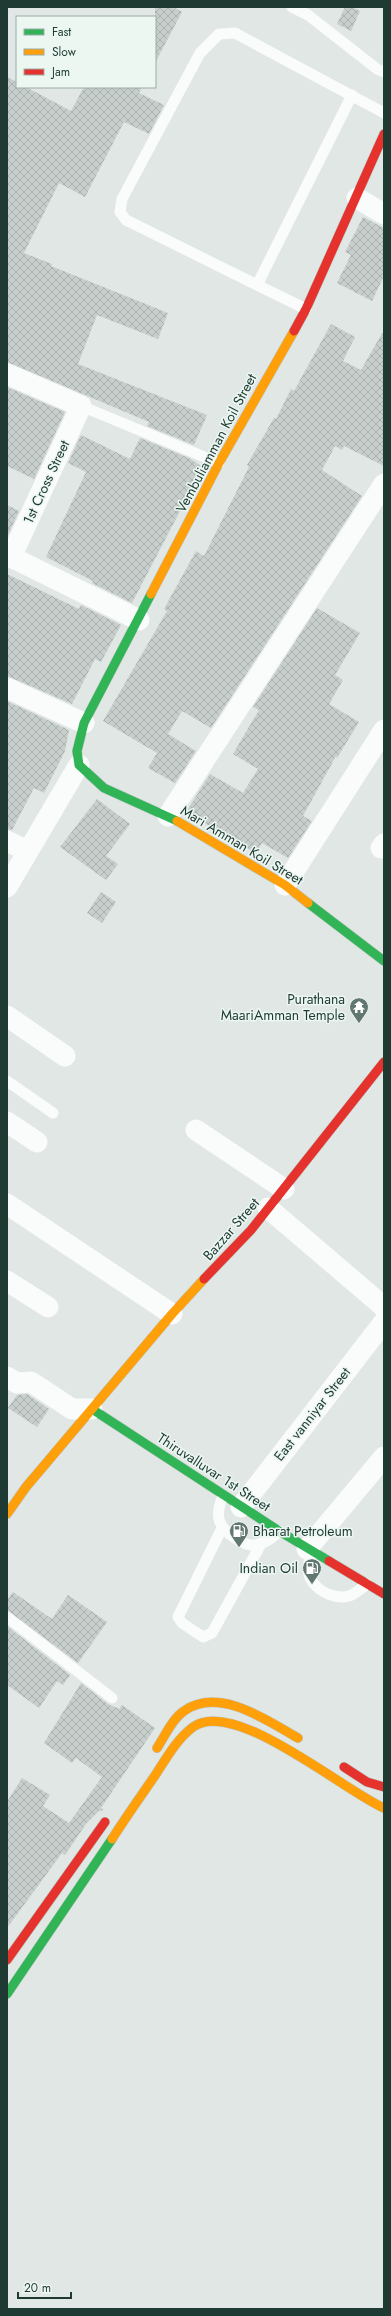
<svg xmlns="http://www.w3.org/2000/svg" width="391" height="2316" font-family="Jost,sans-serif">
<style>
.building{fill:url(#building-cross-hatch)}
.lines{fill:none;stroke-linecap:round;stroke-linejoin:round}
.fast-casing{stroke:#bac4c0;stroke-width:10}
.slow-casing{stroke:#bac4c0;stroke-width:10}
.jam-casing{stroke:#bac4c0;stroke-width:10}
.lane{stroke:#fafbfb;stroke-width:11}
.street{stroke:#fafbfb;stroke-width:21}
.fast{stroke:#30b455;stroke-width:9}
.slow{stroke:#ff9f0a;stroke-width:9}
.jam{stroke:#e5322d;stroke-width:9}
.labels{text-anchor:middle;dominant-baseline:central;stroke-width:3;stroke-linejoin:round;paint-order:stroke}
.street-label{font-size:14px;fill:#1e3a33;stroke:#edf7f2}
.poi-label{font-size:14px;fill:#1e3a33;stroke:#edf7f2;text-anchor:end}
</style>
<defs>
<pattern id="building-cross-hatch" width="8" height="8" patternUnits="userSpaceOnUse"><rect width="8" height="8" fill="#c7cecb"/><path d="M0 0l8 8M0 8l8-8" fill="none" stroke="#aab2af"/></pattern>
</defs>
<rect width="100%" height="100%" fill="#e0e7e4"/>
<g class="building">
<polygon points="155,7 173,7 182,12 155,63"/>
<polygon points="345,7 352,7 360,11 351,31 337,24"/>
<polygon points="7,77 17,82 17,87 26,87 71,111 84,87 142,87 139,93 164,105 149,134 124,122 85,197 59,183 24,253 52,264 51,266 168,313 158,339 97,315 78,364 207,415 194,445 147,426 149,422 7,362"/>
<polygon points="363,217 384,228 384,276 372,301 337,283 351,255 345,252"/>
<polygon points="331,324 355,337 343,361 361,370 384,330 384,466 344,446 342,450 335,446 322,470 362,496 211,728 182,711 168,734 196,751 175,783 148,768 157,753 103,721 167,611 164,609 196,551 204,556 249,467 247,465 274,418 276,419 291,389 294,391"/>
<polygon points="7,387 65,412 34,479 7,466"/>
<polygon points="81,435 130,459 140,438 189,458 203,467 132,603 92,583 93,581 46,557 86,472 68,463"/>
<polygon points="7,505 19,511 7,537"/>
<polygon points="7,574 79,609 81,605 121,625 101,662 95,659 72,704 7,676"/>
<polygon points="317,608 360,633 335,675 343,680 329,704 359,722 337,758 336,756 303,816 312,821 288,858 262,843 256,853 186,812 210,774 243,793 258,769 233,754 259,710 253,707"/>
<polygon points="7,701 69,730 65,751 44,793 34,788 12,830 7,829"/>
<polygon points="97,799 130,824 106,856 118,864 106,880 60,847"/>
<polygon points="101,892 116,902 102,923 87,913"/>
<polygon points="27,1394 49,1409 37,1427 8,1408 17,1395"/>
<polygon points="13,1592 52,1619 68,1595 107,1622 78,1663 7,1610 7,1600"/>
<polygon points="7,1626 70,1675 63,1685 57,1681 39,1708 7,1685"/>
<polygon points="81,1683 108,1704 119,1709 122,1705 155,1728 101,1808 104,1810 99,1811 86,1824 65,1855 62,1853 7,1928 7,1802 22,1778 50,1795 43,1806 69,1823 102,1777 76,1758 72,1763 44,1743"/>
</g>
<g class="lines">
<defs>
<g id="fast">
<polyline points="151,594 84,723 77,751 79,765 104,788 177,821"/>
<polyline points="308,903 384,961"/>
<polyline points="92,1409 279,1531 329,1561"/>
<polyline points="7,1994 112,1839"/>
</g>
<g id="slow">
<polyline points="151,594 219,463 294,331"/>
<polyline points="177,821 285,885 308,903"/>
<polyline points="7,1514 26,1487 172,1314 204,1279"/>
<path d="M157,1748c8,-12 15,-29 27,-37 35,-25 84,10 114,27"/>
<path d="M112,1839c14,-22 29,-43 44,-65 11,-17 21,-35 37,-47 41,-30 151,64 191,81"/>
</g>
<g id="jam">
<polyline points="294,331 306,309 384,134"/>
<polyline points="204,1279 251,1230 384,1062"/>
<polyline points="329,1561 384,1594"/>
<polyline points="344,1767 367,1782 384,1787"/>
<polyline points="7,1960 105,1822"/>
</g>
</defs>
<use href="#fast" class="fast-casing"/>
<use href="#slow" class="slow-casing"/>
<use href="#jam" class="jam-casing"/>
<g class="lane">
<polyline points="292,7 308,15 377,69 384,72"/>
<polyline points="352,95 257,285 126,220 120,212 122,199 200,53 219,34 235,33 384,113"/>
<polyline points="257,285 306,309"/>
<polyline points="81,406 219,463"/>
<polyline points="7,1081 53,1113"/>
<path d="M223,1496c-9,21 -5,32 15,44 5,3 11,6 17,5 10,-1 17,-7 24,-14"/>
<polyline points="222,1528 178,1617 182,1623 203,1637 212,1633 261,1544"/>
<path d="M314,1553c-20,25 14,49 35,43 6,-2 13,-8 18,-12"/>
<polyline points="7,1617 112,1698"/>
</g>
<g class="street">
<polyline points="357,198 384,214"/>
<polyline points="7,374 81,406 11,557"/>
<polyline points="7,555 139,620"/>
<polyline points="7,688 84,723"/>
<polyline points="168,816 384,484"/>
<polyline points="7,841 28,851"/>
<polyline points="381,848 384,844"/>
<polyline points="285,885 384,730"/>
<polyline points="7,887 79,765"/>
<polyline points="7,1016 65,1056"/>
<polyline points="7,1122 37,1142"/>
<polyline points="196,1130 284,1189"/>
<polyline points="7,1204 172,1314"/>
<polyline points="268,1208 384,1307"/>
<polyline points="7,1281 48,1307"/>
<polyline points="7,1377 17,1383 31,1382 72,1409 92,1409"/>
<polyline points="241,1507 384,1322"/>
<polyline points="307,1549 384,1457"/>
</g>
<use href="#fast" class="fast"/>
<use href="#slow" class="slow"/>
<use href="#jam" class="jam"/>
</g>
<defs>
<symbol id="temple-pin" viewBox="-11 -11 22 30"><path d="M0 17L-7.5 6A9.5 9.5 0 1 1 7.5 6Z" fill="#627771" stroke="#edf7f2"/><path d="M0-6L5-2H3V0L6.5 2.5H4V6H1.5V3h-3V6H-4V2.5H-6.5L-3 0V-2H-5Z" fill="#fff"/></symbol>
<symbol id="fuel-pin" viewBox="-11 -11 22 30"><path d="M0 17L-7.5 6A9.5 9.5 0 1 1 7.5 6Z" fill="#627771" stroke="#edf7f2"/><path d="M-5.5-6h7V0h2V4h1.3V-2.5L3-4.5l.8-.8L6-3V5H2.5V1h-1V6h-7ZM-4.2-4.7v3.2H.2V-4.7Z" fill="#fff"/></symbol>
</defs>
<g fill-rule="evenodd">
<use href="#temple-pin" x="348" y="996" width="22" height="30"/>
<use href="#fuel-pin" x="228" y="1520" width="22" height="30"/>
<use href="#fuel-pin" x="301" y="1557" width="22" height="30"/>
</g>
<g class="labels">
<g class="street-label">
<text transform="translate(216 443) rotate(-62)">Vembuliamman Koil Street</text>
<text transform="translate(46 482) rotate(-65)">1st Cross Street</text>
<text transform="translate(242 845) rotate(31)">Mari Amman Koil Street</text>
<text transform="translate(231 1229) rotate(-49)">Bazzar Street</text>
<text transform="translate(312 1414) rotate(-52)">East vanniyar Street</text>
<text transform="translate(214 1472) rotate(33)">Thiruvalluvar 1st Street</text>
</g>
<g class="poi-label">
<text x="345" y="999">Purathana<tspan x="345" dy="16">MaariAmman Temple</tspan></text>
<text x="253" y="1531" text-anchor="start">Bharat Petroleum</text>
<text x="298" y="1568">Indian Oil</text>
</g>
</g>
<rect width="391" height="2316" fill="none" stroke="#1e3a33" stroke-width="16"/>
<rect x="16" y="16" width="140" height="72" fill="#edf7f2" stroke="#9aaba6"/>
<rect x="24" y="29" width="20" height="6" fill="#30b455" stroke="#9aaba6"/>
<text x="52" y="36" font-size="12" fill="#1e3a33">Fast</text>
<rect x="24" y="49" width="20" height="6" fill="#ff9f0a" stroke="#9aaba6"/>
<text x="52" y="56" font-size="12" fill="#1e3a33">Slow</text>
<rect x="24" y="69" width="20" height="6" fill="#e5322d" stroke="#9aaba6"/>
<text x="52" y="76" font-size="12" fill="#1e3a33">Jam</text>
<path d="M18 2292v6h53v-6" fill="none" stroke="#1e3a33" stroke-width="2"/>
<text x="24" y="2292" font-size="12" fill="#1e3a33" stroke="#edf7f2" stroke-width="3" paint-order="stroke">20 m</text>
</svg>
